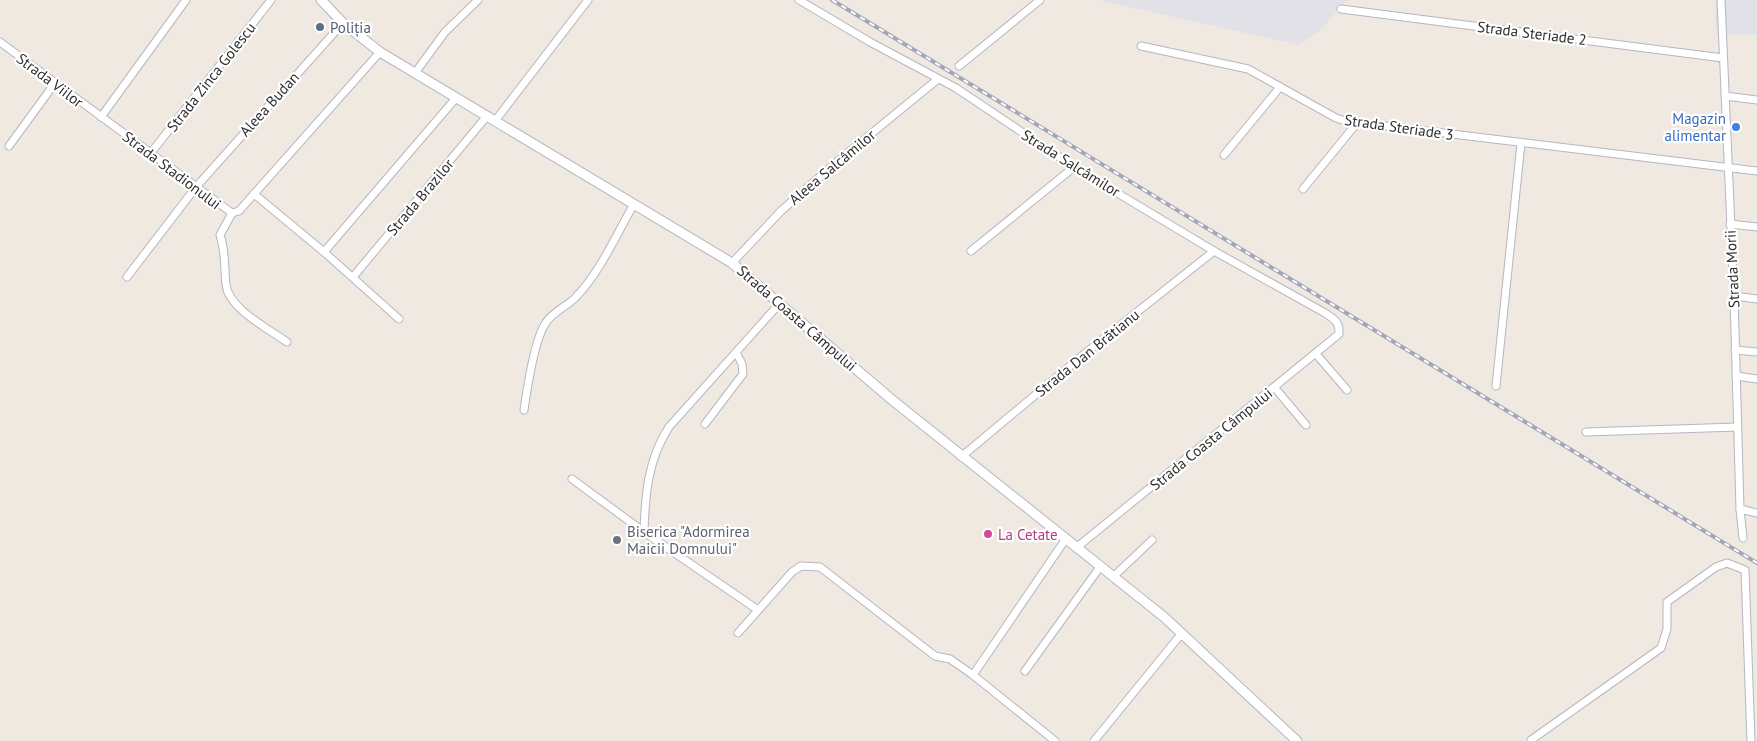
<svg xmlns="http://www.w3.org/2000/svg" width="1757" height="741" font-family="'PT Sans',sans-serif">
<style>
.industrial{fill:#e3e1e8}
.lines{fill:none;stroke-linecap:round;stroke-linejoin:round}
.minor-casing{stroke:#b4b7c1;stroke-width:9}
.tertiary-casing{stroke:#b4b7c1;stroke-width:11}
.minor{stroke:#fff;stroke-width:7}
.tertiary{stroke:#fff;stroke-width:9}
.rail-casing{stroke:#a3a6b8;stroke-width:4}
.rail{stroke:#fff;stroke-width:2;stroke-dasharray:5.5;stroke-linecap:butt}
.service-dot{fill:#5c6f8a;stroke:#fff;stroke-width:2}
.shop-dot{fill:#3f7fe0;stroke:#fff;stroke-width:2}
.hotel-dot{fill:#d1479c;stroke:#fff;stroke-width:2}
.worship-dot{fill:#6b7280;stroke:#fff;stroke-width:2}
.labels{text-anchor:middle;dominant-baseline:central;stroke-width:4.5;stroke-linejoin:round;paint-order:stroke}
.service-label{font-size:15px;fill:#4e5e75;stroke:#fff;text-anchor:start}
.street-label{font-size:15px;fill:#2e2e2e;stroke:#fff}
.shop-label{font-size:15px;fill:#366cbe;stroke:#fff;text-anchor:end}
.worship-label{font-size:15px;fill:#5b616d;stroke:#fff;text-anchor:start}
.hotel-label{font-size:15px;fill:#b23c85;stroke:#fff;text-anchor:start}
</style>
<rect width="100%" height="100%" fill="#efe9e1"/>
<g class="industrial">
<polygon points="1098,0 1348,0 1318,32 1299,45"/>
<polygon points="1715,0 1757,0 1757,35 1716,35"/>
</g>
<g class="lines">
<defs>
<g id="minor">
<path d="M799,0l71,42 86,46 118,79 140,84 111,62c9,6 15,9 14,21l-263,214"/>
<polyline points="1721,0 1734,296 1740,509 1743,538"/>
<polyline points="1341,9 1723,58"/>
<polyline points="0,42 232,213 239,211 380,52"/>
<polyline points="1141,46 1248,69 1336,118 1345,121 1757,171"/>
<polyline points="959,66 1040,0"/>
<polyline points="415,73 445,32 478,0"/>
<polyline points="1725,96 1757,100"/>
<polyline points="101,117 186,0"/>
<polyline points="495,121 588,0"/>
<polyline points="9,146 55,83"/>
<polyline points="150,154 271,0"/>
<polyline points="1224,155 1280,87"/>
<polyline points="1303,189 1357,123"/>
<polyline points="254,194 324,252 456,98"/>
<path d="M232,213l-12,22c6,17 4,33 6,50 3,24 43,44 61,57"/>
<polyline points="1730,224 1757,227"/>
<polyline points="971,251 1074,167"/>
<polyline points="324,252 399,319"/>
<polyline points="732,263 781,211 839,160 938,79"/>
<polyline points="127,277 196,187 343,23"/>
<polyline points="353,277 487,116"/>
<polyline points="1734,296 1757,299"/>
<polyline points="1735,350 1757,352"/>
<polyline points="1316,354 1347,390"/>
<polyline points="1736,376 1757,379"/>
<polyline points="1496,386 1521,143"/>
<polyline points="1275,388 1306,425"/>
<path d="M524,410c3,-21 10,-69 21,-86 6,-11 20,-17 29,-25 26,-26 42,-64 60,-95"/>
<polyline points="705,424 743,374 742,364 736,352"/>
<polyline points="1586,432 1737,427"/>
<polyline points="961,457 1088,351 1214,251"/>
<polyline points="572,479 644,532 758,610"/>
<polyline points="1740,509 1757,513"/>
<path d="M644,532c1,-37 4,-73 25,-105l111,-124"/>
<polyline points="1113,577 1152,540"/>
<polyline points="738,633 792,572 801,566 820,567 935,656 950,659 973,675 1055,741"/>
<polyline points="1025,671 1100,567"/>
<polyline points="973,675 1065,540"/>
<polyline points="1531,740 1661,648 1667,629 1667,602 1716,567 1727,563 1745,570 1751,741"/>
<polyline points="1094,741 1182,633"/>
</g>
<polyline id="tertiary" points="321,0 343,23 380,52 732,263 891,399 1164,617 1297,741"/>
</defs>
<use href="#minor" class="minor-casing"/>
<use href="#tertiary" class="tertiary-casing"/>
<use href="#minor" class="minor"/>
<use href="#tertiary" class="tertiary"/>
<defs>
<polyline id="rail" points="832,0 1757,563"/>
</defs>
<use href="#rail" class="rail-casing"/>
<use href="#rail" class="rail"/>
</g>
<circle class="service-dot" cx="320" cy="27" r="5"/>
<circle class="shop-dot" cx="1736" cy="127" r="5"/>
<circle class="hotel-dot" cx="988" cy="534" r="5"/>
<circle class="worship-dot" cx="617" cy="540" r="5"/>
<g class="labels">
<g class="service-label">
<text x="330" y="27">Poliția</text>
</g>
<g class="street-label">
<text transform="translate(1532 33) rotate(7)">Strada Steriade 2</text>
<text transform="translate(211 77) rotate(-52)">Strada Zinca Golescu</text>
<text transform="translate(50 80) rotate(37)">Strada Viilor</text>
<text transform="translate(269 104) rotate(-48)">Aleea Budan</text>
<text transform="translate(1399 127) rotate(8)">Strada Steriade 3</text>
<text transform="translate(1071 163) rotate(32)">Strada Salcâmilor</text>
<text transform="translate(832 167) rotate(-40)">Aleea Salcâmilor</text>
<text transform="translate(172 170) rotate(37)">Strada Stadionului</text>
<text transform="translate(420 197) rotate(-50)">Strada Brazilor</text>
<text transform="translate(1732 269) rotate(-93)">Strada Morii</text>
<text transform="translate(797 318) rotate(41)">Strada Coasta Câmpului</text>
<text transform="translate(1087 353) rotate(-39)">Strada Dan Brătianu</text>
<text transform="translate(1211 439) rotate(-39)">Strada Coasta Câmpului</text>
</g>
<g class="shop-label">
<text x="1726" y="118">Magazin<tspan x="1726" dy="17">alimentar</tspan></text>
</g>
<g class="worship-label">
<text x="627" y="531">Biserica "Adormirea<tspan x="627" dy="17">Maicii Domnului"</tspan></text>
</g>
<g class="hotel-label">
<text x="998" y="534">La Cetate</text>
</g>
</g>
</svg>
